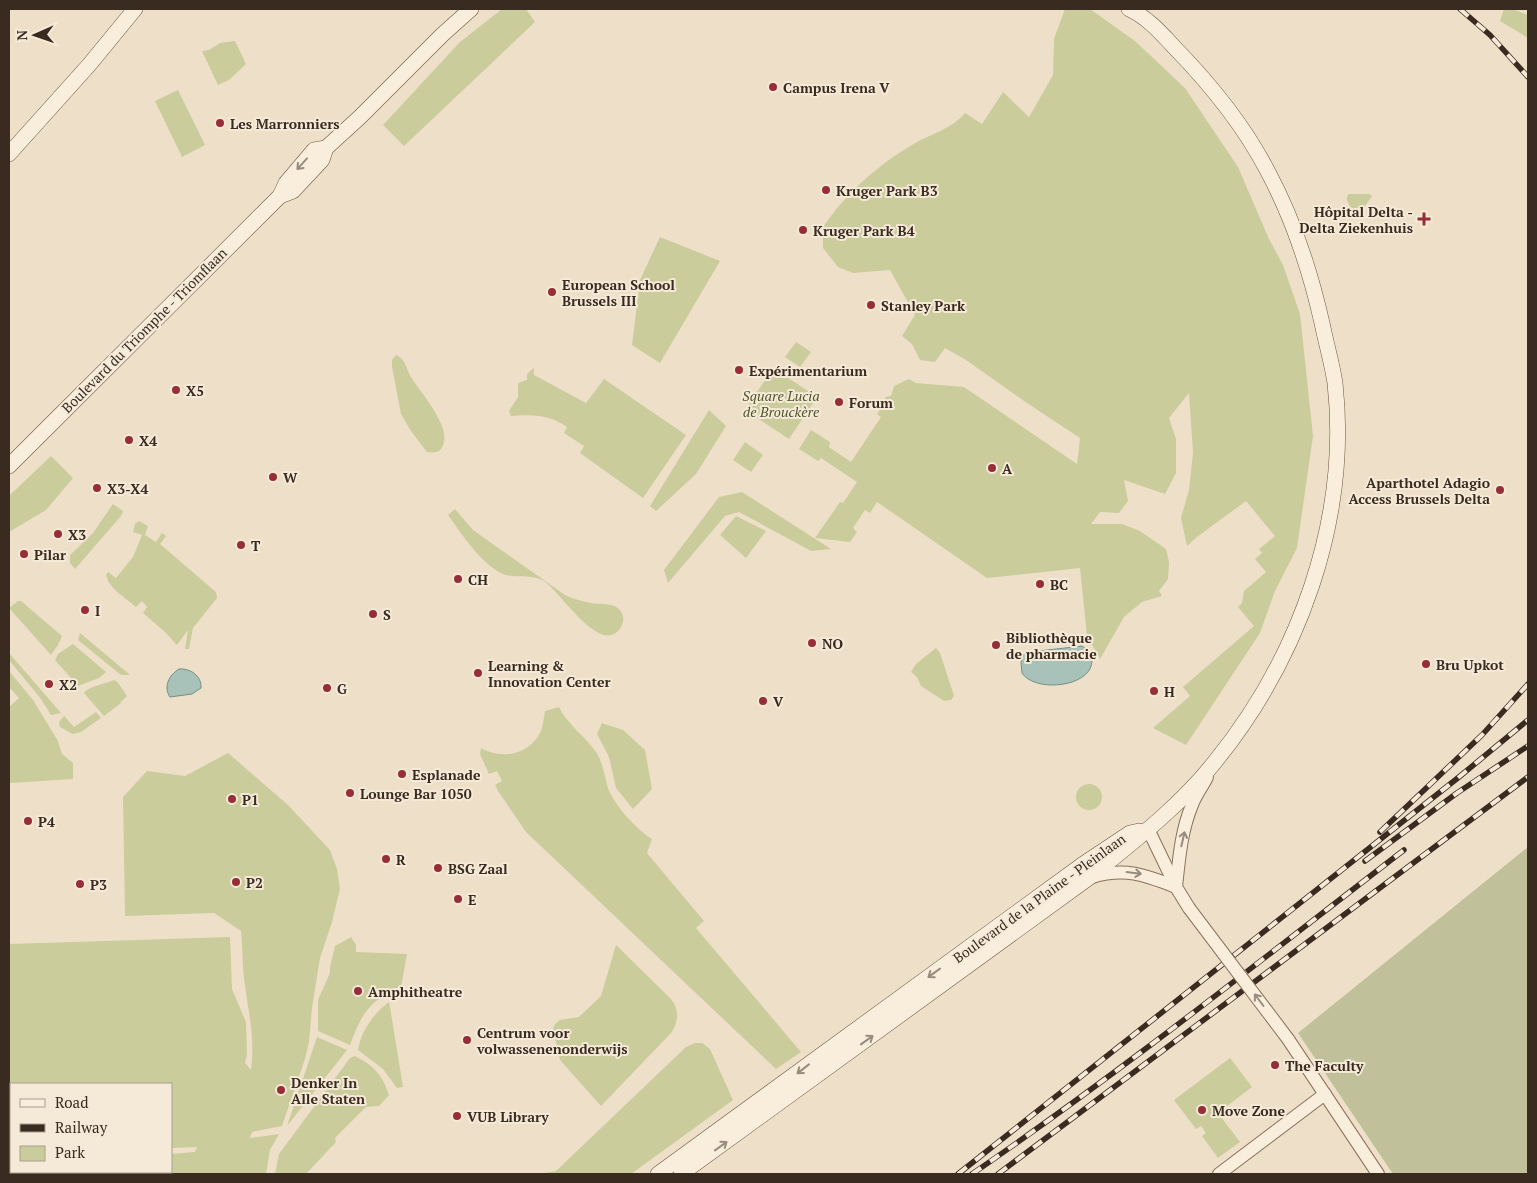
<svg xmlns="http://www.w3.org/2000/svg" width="1537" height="1183" font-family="'PT Serif',serif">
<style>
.green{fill:#cacc9c}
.cemetery{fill:#c0c19a}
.water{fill:#a9c2b9;stroke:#6f9086}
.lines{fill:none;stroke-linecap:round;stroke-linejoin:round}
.tertiary-casing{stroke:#8a715d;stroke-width:14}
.secondary-casing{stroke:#6c5340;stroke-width:16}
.tertiary{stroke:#f8eedb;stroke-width:12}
.secondary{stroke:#f8eedb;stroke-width:15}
.rail-casing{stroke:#3a2b20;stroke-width:5.5}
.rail{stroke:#f5ead8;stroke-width:4;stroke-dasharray:11;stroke-linecap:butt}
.tertiary-bridge-casing{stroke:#8a715d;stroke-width:14;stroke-linecap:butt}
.tertiary-bridge{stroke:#f8eedb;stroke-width:12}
.oneway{stroke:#998c7e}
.poi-dot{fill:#972e37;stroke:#f5ead8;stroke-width:2}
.labels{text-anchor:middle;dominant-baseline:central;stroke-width:4;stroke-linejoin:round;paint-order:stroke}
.poi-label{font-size:14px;font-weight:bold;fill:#3a2b20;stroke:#f5ead8;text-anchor:start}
.street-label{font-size:14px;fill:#3a2b20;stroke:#f5ead8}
.park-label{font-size:14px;font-style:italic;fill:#4e5628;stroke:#f5ead8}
</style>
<rect width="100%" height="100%" fill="#eee0c8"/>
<g class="green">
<polygon points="502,9 526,9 535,22 404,146 383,125 460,42"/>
<path d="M1065,9h25l45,32 50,47 53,79 31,72 14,26 17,49 13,122 -16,112 -22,43 -15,42 -74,112 -33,-17 37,-32 -7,-9 71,-61 -16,-19 4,-4 2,-12 22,-19 -11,-13 7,-6 -3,-4 16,-13 -29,-35 -49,36 -10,9 -6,-28 8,-28 4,-37 -4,-60 -20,25 7,21v34l-11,21 -41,-14 4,21 -9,12 -19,-1 -9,12h31l18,7 26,18 3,13 -1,17 -9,12 3,5 -20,6 -18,15 -24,42 -13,-23 -7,-68 -93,10 -110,-76 -7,11 -5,-3 -12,18 4,4 -7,10 -35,-4 25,-36 3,1 14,-21 -36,-24 -3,3 -19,-12 12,-19 19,12 -1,5 22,15 30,-45 -4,-3 9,-13 -1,-4 6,-1 3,-10 15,-7 7,4 48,4 113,77 3,-26 -53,-35 -61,-43 -21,-12 -10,14 -15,-2 -8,-16 -10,-8 13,-21 -25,-45 -37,3 -15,-6 -15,-19v-9l-5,-3c20,-36 59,-71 94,-91 18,-11 40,-16 53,-32l17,11 21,-32 26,25 24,-42 1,-36z"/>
<polygon points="1504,9 1512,9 1528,15 1528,38 1500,21"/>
<polygon points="235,41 246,64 229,80 218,85 202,51 209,50 220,43"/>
<polygon points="178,90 205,145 182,157 155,101"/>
<polygon points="1349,194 1369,194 1372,196 1357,218 1354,216 1347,200 1347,196"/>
<polygon points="660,237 720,261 660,363 632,345 640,280"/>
<polygon points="796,342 811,352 800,367 785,357"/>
<path d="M396,355c10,4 10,14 15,22 9,15 45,54 30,72 -3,4 -9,4 -14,3l-16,-21 -10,-17 -9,-47v-7z"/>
<path d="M534,368v7l52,28 18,-24 82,56 -43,63 -63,-45 4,-7 -20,-13 3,-6c-16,-12 -36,-13 -56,-11l-2,-5 9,-14v-14l9,-3v-6z"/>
<polygon points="773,368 817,397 789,439 745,410"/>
<polygon points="709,410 726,426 696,474 656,511 650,506"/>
<polygon points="745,442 763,455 751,472 733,460"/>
<polygon points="51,456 73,478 46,510 9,532 9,496"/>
<polygon points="742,492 831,549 811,551 739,512 725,516 668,583 664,570 719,497"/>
<polygon points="113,504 123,511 121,516 75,569 70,563 70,555 93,533"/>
<path d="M455,509l18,21 92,65c8,4 17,6 26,8 11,2 28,-2 32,13 1,5 -1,11 -4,14 -21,24 -59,-39 -75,-49 -11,-7 -26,-3 -38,-6 -19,-5 -42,-37 -53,-53l-5,-7z"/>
<polygon points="736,516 766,531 746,558 720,535"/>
<path d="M139,521l9,5 -3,9 11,7 6,-9 4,3 -6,8 56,48 1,6 -24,30 -4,21h-4l3,-19 -11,15 -12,-13 -22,-19 4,-6 -5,-6 -6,6c-10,-9 -27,-18 -30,-32l2,-3 8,6 17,-21 9,-22 -9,-3 2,-8z"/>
<polygon points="18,601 21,601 62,636 58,645 51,655 9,608"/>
<polygon points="80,633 129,674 129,675 121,675 78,640"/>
<polygon points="73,644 106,672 99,678 78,686 55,660 58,654"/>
<polygon points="936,648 940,653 954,696 951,700 944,701 921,686 917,677 911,672 916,664"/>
<polygon points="9,653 61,713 51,715 41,699 9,660"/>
<polygon points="9,671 33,700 58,741 62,754 73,763 73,779 11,783 9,781 9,707 19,698 9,687"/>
<path d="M114,680c5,2 10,12 13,16l-7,7h1l-17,13 -20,-23c5,-7 21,-9 30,-13z"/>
<path d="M559,707c8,17 26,29 37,45 7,11 8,21 11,33 5,18 29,44 45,54l-5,14 57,68 -8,7 105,124 -25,17 -250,-237 -28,-41 -3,-6 7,-4 -5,-10 -8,3 -9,-20 1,-6c21,12 49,7 60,-17 2,-7 3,-13 4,-20z"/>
<polygon points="96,712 101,718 81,732 73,734 60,727 59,722 64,716 74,727"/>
<polygon points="602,723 623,730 645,750 652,789 633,809 616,788 609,757 597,734"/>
<path d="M228,753l60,52 42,45 7,19 3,20 -8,33 -12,36 -8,50 -3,34 -4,17 -23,67 -30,6 -2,6 29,-4 -9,16 -4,24h-257v-11h2v9h160v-18l24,-2 2,-5 -26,1v-64h-160v73l-2,1v-214l221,-7 2,52 14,33 1,33 -2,8 6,7c4,-33 -2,-53 -6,-85 -3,-18 -2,-36 -4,-54l-27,-18 -89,3 -2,-119 24,-26 38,5z"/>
<circle cx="1089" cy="797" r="13"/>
<path d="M351,937l5,8v7l51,2 -6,33c-32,14 -39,26 -51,58l-32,-14v-31l12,-27v-6l5,-21z"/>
<path d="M616,945l55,54c9,11 7,22 1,33l-71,74 -41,-46 -7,-31 2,-5 5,-4 19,-3 22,-21z"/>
<path d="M389,1002l1,5 13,80 -6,1 -14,-19 -25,-19c3,-19 16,-37 31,-48z"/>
<polygon points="317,1037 347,1050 287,1126"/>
<polygon points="695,1043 702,1043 710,1049 733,1100 631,1174 538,1174 556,1171 686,1047"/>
<path d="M355,1056c19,10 27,18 34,39l-10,11 -13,1 -31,31 1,4 -30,32h-31l4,-20 71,-96z"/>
<polygon points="1230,1058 1252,1087 1218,1113 1240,1142 1218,1158 1202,1136 1206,1133 1201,1126 1196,1129 1174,1100"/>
</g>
<polygon class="cemetery" points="1528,847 1528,1174 1393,1174 1298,1033"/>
<g class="water">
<path d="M1082,646l8,6c14,34 -54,43 -68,21l-1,-11 3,-8 15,-3z"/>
<path d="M179,669c11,-1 23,7 22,19l-9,6 -22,3c-7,-10 -1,-22 9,-28z"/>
</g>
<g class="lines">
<defs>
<g id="tertiary">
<polyline points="1148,829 1176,887 1189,908"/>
<path d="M1092,877c33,-10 53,-2 84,10"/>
<path d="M1176,887c3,-27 5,-56 16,-82 3,-9 10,-18 15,-28"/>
<polyline points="1288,1039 1378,1174"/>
<polyline points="1219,1174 1325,1094"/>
</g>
<g id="secondary">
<polyline points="9,154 89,65 135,9"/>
<polyline points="280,196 286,183 314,150 326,148"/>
<polyline points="9,466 280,196 293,191 322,160 326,148 360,117 442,35 471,9"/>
<polyline points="658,1174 1082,865 1130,833 1139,831"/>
<path d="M681,1174l409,-297c43,-35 89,-70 124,-114 85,-104 136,-244 121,-380 -3,-20 -9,-40 -13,-60 -12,-53 -29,-105 -55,-153 -24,-46 -56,-85 -92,-122 -14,-15 -28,-31 -46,-39"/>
</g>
</defs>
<use href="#tertiary" class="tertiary-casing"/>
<use href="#secondary" class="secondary-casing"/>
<use href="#tertiary" class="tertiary"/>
<use href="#secondary" class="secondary"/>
<defs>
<g id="rail">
<polyline points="1460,9 1490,35 1528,77"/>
<polyline points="1380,832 1482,735 1528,684"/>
<polyline points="1365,861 1457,793 1528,746"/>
<polyline points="958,1174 1459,777 1528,720"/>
<path d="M972,1174c149,-102 289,-214 432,-324"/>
<polyline points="998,1174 1528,777"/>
</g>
</defs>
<use href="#rail" class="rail-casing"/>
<use href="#rail" class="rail"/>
<defs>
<polyline id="tertiary-bridge" points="1189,908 1288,1039"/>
</defs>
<use href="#tertiary-bridge" class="tertiary-bridge-casing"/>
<use href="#tertiary-bridge" class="tertiary-bridge"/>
</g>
<defs><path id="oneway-shaft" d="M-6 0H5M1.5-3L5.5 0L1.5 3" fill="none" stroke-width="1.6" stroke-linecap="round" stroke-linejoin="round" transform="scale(1.25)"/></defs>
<g class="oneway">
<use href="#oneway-shaft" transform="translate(302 164) rotate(132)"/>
<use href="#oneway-shaft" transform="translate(1183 839) rotate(-77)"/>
<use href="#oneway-shaft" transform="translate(1134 873) rotate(7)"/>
<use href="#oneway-shaft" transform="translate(934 973) rotate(144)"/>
<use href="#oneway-shaft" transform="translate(1259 1000) rotate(-127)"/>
<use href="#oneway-shaft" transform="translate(867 1040) rotate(-36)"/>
<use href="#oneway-shaft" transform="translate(803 1069) rotate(142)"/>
<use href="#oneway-shaft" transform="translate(721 1146) rotate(-36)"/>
</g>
<g class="poi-dot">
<circle cx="773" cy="87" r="5"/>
<circle cx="220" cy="123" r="5"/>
<circle cx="826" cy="190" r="5"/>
<path d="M1421.5 211.5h5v5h5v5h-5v5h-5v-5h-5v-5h5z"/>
<circle cx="803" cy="230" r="5"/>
<circle cx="552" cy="292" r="5"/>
<circle cx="871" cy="305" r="5"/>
<circle cx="739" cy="370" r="5"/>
<circle cx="176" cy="390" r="5"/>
<circle cx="839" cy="402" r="5"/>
<circle cx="129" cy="440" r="5"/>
<circle cx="992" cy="468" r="5"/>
<circle cx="273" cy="477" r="5"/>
<circle cx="97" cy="488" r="5"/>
<circle cx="1500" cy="490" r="5"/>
<circle cx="58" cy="534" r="5"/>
<circle cx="241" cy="545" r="5"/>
<circle cx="24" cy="554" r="5"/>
<circle cx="458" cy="579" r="5"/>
<circle cx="1040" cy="584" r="5"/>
<circle cx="85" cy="610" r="5"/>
<circle cx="373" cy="614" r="5"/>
<circle cx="812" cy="643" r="5"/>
<circle cx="996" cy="645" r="5"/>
<circle cx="1426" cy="664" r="5"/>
<circle cx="478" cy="673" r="5"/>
<circle cx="49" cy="684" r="5"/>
<circle cx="327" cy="688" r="5"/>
<circle cx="1154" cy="691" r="5"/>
<circle cx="763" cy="701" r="5"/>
<circle cx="402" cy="774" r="5"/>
<circle cx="350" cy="793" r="5"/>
<circle cx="232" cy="799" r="5"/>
<circle cx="28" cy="821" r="5"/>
<circle cx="386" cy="859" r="5"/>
<circle cx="438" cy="868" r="5"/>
<circle cx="236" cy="882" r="5"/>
<circle cx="80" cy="884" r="5"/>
<circle cx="458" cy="899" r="5"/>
<circle cx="358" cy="991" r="5"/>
<circle cx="467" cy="1040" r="5"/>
<circle cx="1275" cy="1065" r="5"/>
<circle cx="281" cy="1090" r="5"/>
<circle cx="1202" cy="1110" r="5"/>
<circle cx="457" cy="1116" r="5"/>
</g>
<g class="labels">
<g class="poi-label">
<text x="783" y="87">Campus Irena V</text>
<text x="230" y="123">Les Marronniers</text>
<text x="836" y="190">Kruger Park B3</text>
<text x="1413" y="211" text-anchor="end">Hôpital Delta -<tspan x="1413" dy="16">Delta Ziekenhuis</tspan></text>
<text x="813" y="230">Kruger Park B4</text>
<text x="562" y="284">European School<tspan x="562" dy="16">Brussels III</tspan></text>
<text x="881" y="305">Stanley Park</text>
<text x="749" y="370">Expérimentarium</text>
<text x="186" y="390">X5</text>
<text x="849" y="402">Forum</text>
<text x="139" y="440">X4</text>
<text x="1002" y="468">A</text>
<text x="283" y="477">W</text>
<text x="1490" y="482" text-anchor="end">Aparthotel Adagio<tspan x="1490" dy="16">Access Brussels Delta</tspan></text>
<text x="107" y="488">X3-X4</text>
<text x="68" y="534">X3</text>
<text x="251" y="545">T</text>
<text x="34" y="554">Pilar</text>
<text x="468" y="579">CH</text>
<text x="1050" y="584">BC</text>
<text x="95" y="610">I</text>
<text x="383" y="614">S</text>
<text x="1006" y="637">Bibliothèque<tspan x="1006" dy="16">de pharmacie</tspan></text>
<text x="822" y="643">NO</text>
<text x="1436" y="664">Bru Upkot</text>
<text x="488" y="665">Learning &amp;<tspan x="488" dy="16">Innovation Center</tspan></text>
<text x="59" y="684">X2</text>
<text x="337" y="688">G</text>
<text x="1164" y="691">H</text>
<text x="773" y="701">V</text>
<text x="412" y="774">Esplanade</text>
<text x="360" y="793">Lounge Bar 1050</text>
<text x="242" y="799">P1</text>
<text x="38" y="821">P4</text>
<text x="396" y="859">R</text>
<text x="448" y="868">BSG Zaal</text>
<text x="246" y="882">P2</text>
<text x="90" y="884">P3</text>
<text x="468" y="899">E</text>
<text x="368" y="991">Amphitheatre</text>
<text x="477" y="1032">Centrum voor<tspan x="477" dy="16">volwassenenonderwijs</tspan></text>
<text x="1285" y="1065">The Faculty</text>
<text x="291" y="1082">Denker In<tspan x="291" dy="16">Alle Staten</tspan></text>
<text x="1212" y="1110">Move Zone</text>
<text x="467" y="1116">VUB Library</text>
</g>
<g class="street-label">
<text transform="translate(144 330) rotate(-45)">Boulevard du Triomphe - Triomflaan</text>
<text transform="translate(1039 898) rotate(-36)">Boulevard de la Plaine - Pleinlaan</text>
</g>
<g class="park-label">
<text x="781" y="395">Square Lucia<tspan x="781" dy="16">de Brouckère</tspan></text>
</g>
</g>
<rect width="1537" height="1183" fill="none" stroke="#3a2b20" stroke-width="20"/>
<rect x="10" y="1083" width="162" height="90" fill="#f5ead8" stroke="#aa9e8e"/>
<rect x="20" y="1099" width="25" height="8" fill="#f8eedb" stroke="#aa9e8e"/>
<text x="55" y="1108" font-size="15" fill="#3a2b20">Road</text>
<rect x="20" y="1124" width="25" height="8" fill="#3a2b20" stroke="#aa9e8e"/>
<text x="55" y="1133" font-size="15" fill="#3a2b20">Railway</text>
<rect x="20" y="1146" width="25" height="15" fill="#cacc9c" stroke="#aa9e8e"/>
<text x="55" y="1158" font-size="15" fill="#3a2b20">Park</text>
<g transform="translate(35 35) rotate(268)" stroke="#f5ead8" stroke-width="4" paint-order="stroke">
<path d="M0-4L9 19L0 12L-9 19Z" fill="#3a2b20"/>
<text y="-8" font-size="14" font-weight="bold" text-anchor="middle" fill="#3a2b20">N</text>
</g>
</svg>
